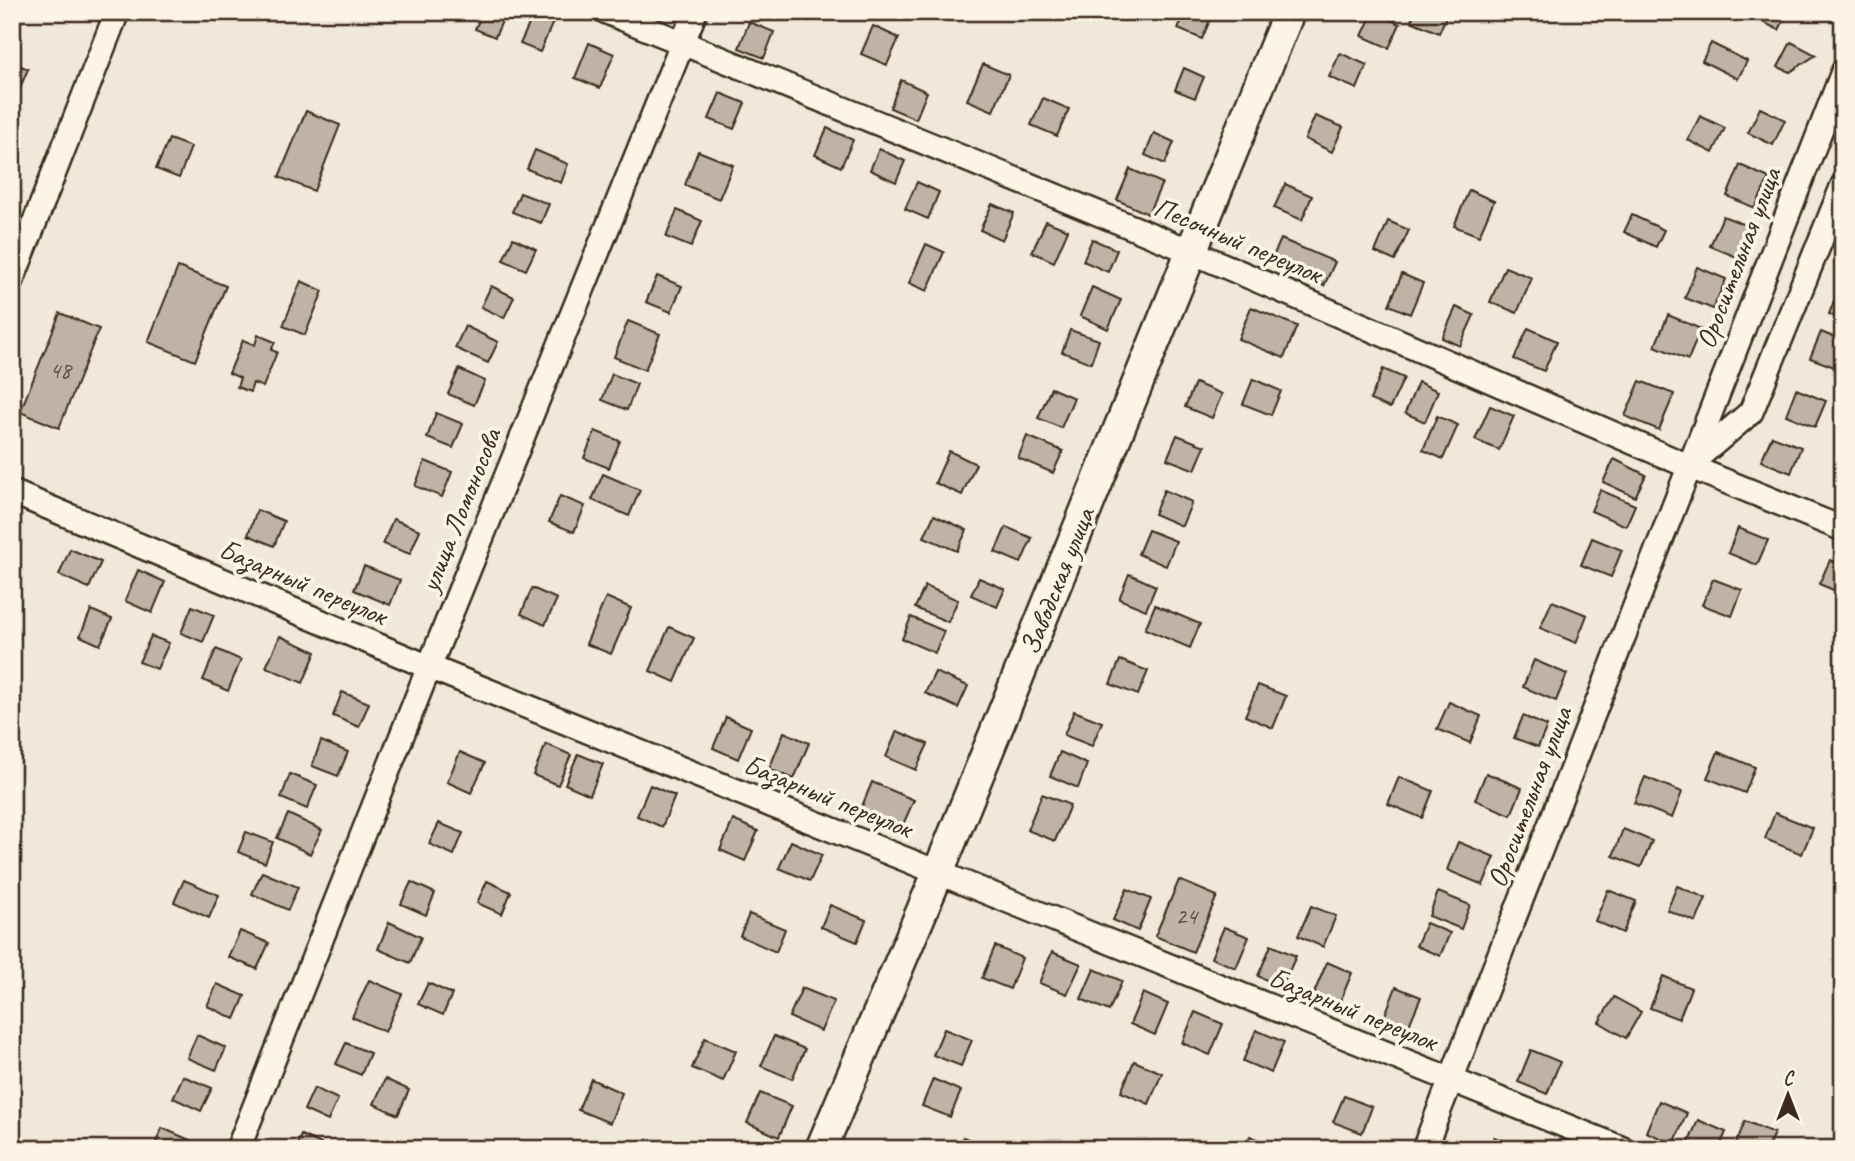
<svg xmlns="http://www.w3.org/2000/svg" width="1855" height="1161" font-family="Caveat,sans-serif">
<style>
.building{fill:#beb3a4;stroke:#3b2a1e;stroke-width:2}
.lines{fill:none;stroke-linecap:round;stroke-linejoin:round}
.minor-casing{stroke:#3b2a1e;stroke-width:28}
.major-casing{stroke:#3b2a1e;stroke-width:35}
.minor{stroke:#fcf5e5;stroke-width:23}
.major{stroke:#fcf5e5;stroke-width:30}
.labels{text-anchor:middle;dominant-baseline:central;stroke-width:7;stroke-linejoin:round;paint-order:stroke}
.number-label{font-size:24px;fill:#5c4c40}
.street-label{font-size:28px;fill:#3b2a1e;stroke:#fcf5e5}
</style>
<rect width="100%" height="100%" fill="#f0e9d9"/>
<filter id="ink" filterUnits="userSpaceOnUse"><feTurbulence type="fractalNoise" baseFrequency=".0143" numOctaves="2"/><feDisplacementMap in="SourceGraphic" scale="14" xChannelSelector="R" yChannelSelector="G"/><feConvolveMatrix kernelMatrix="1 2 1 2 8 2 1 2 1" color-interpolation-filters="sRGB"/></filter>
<g filter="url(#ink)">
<g class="building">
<polygon points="483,12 506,12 495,37 475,29"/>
<polygon points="1185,12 1213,13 1202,39 1178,29"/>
<polygon points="1373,12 1400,24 1389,48 1362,36"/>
<polygon points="1415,12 1442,12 1447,15 1439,33 1411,21"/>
<polygon points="1757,12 1788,12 1779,30 1754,18"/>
<polygon points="534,13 553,22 540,52 520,44"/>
<polygon points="749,22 774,32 764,58 739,48"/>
<polygon points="873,26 899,38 887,65 861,54"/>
<polygon points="1791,42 1816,55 1790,72 1778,67"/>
<polygon points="589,43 614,54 600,88 575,78"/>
<polygon points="1711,43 1747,61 1738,79 1702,61"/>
<polygon points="1340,53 1367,65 1357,89 1329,77"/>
<polygon points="12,62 28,69 17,95 12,92"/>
<polygon points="983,64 1009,75 993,111 967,100"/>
<polygon points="1184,68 1204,77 1195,98 1175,90"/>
<polygon points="901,80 927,92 916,119 890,108"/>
<polygon points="720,93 745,103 734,129 709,119"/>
<polygon points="1043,98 1069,109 1057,136 1031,125"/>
<polygon points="1760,108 1785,120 1773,145 1748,133"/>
<polygon points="306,111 340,125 314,191 279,177"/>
<polygon points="1315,116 1343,127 1332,152 1305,139"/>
<polygon points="1700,116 1725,128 1713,153 1688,140"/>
<polygon points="827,128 853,140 841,167 815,155"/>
<polygon points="1154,133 1174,142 1165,164 1145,155"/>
<polygon points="169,139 191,147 179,178 156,169"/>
<polygon points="879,149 905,161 896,182 870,170"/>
<polygon points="535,150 568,164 561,183 527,169"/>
<polygon points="698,151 733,165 719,199 685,185"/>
<polygon points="1740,165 1769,178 1755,208 1727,196"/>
<polygon points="1130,169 1162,183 1148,214 1117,200"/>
<polygon points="917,182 939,192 928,219 905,209"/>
<polygon points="1285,184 1312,196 1302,220 1274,208"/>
<polygon points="1469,190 1494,201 1479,236 1454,226"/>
<polygon points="520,193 549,204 541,223 512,212"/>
<polygon points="992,204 1014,213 1002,240 980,230"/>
<polygon points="677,210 702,221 691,247 666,237"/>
<polygon points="1632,215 1664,230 1656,247 1624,232"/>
<polygon points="1723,216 1751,227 1739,258 1710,246"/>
<polygon points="1046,221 1068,230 1054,262 1032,252"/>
<polygon points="1388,221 1409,230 1395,261 1375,252"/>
<polygon points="513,238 536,249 526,270 503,260"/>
<polygon points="1092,239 1117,250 1108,272 1083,261"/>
<polygon points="1281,239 1335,262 1324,286 1270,263"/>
<polygon points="926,244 944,252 927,291 909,283"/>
<polygon points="178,267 226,286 195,361 148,342"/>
<polygon points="1505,267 1532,278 1517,313 1490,302"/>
<polygon points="1697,267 1726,279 1713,309 1685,298"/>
<polygon points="1402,274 1423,283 1410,314 1389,305"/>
<polygon points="657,276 682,286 671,312 646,302"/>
<polygon points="301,281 323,291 305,335 283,326"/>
<polygon points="491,286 514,297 504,318 481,307"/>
<polygon points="1092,287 1121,300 1108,329 1080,316"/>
<polygon points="1839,288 1843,290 1843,320 1829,314"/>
<polygon points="1251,307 1297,326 1284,358 1238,339"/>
<polygon points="1456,307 1474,315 1460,346 1442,338"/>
<polygon points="60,313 99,329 59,428 20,412"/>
<polygon points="1668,315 1701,329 1688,360 1655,346"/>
<polygon points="628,321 660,334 645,370 614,357"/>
<polygon points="465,326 498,342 488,363 455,348"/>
<polygon points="1528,328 1557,341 1544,371 1514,359"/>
<polygon points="1070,330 1099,340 1091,363 1062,352"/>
<polygon points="1821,332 1843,341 1840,369 1810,358"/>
<polygon points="258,335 275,342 271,350 277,352 263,387 253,383 250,392 237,387 240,378 229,373 243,340 255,345"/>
<polygon points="459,369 485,381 474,405 448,394"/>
<polygon points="1383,369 1404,378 1390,408 1370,400"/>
<polygon points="612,374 637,384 627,410 602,400"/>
<polygon points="1253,379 1281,391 1271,415 1243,404"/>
<polygon points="1640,381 1674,394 1659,430 1625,416"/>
<polygon points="1418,382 1438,391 1425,422 1405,413"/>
<polygon points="1195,383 1222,394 1212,418 1185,407"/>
<polygon points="1051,388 1074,398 1061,428 1038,418"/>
<polygon points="1796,389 1826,401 1815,427 1786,415"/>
<polygon points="1490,406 1514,416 1499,450 1475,440"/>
<polygon points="436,413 463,424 453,448 427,438"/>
<polygon points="1437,416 1458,425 1443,459 1423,450"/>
<polygon points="595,431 620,441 609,468 584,458"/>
<polygon points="1177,435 1205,446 1195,470 1167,459"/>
<polygon points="1027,436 1063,451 1053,473 1018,458"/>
<polygon points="1772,436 1801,447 1791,473 1761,461"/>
<polygon points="949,451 976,464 962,495 935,483"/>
<polygon points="1614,459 1646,475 1635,497 1603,482"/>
<polygon points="425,461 452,472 442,497 415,486"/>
<polygon points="603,474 640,490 629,516 592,500"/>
<polygon points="1164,490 1192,502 1182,526 1154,514"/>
<polygon points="1600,490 1635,505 1626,526 1591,511"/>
<polygon points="560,496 585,506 574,532 549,522"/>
<polygon points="257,510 284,521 274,546 248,535"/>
<polygon points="934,515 967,530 957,551 924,537"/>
<polygon points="393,519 420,530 410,554 383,544"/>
<polygon points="1006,527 1032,538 1021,563 995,552"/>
<polygon points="1738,528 1768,540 1757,565 1728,553"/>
<polygon points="1148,530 1176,541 1166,566 1138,554"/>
<polygon points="1592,538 1622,550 1611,577 1581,565"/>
<polygon points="70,549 101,562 89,588 59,575"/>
<polygon points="1830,560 1843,566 1843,594 1819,584"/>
<polygon points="364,566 400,580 390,605 354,590"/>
<polygon points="138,570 165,582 152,613 125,601"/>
<polygon points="1129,574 1156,586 1146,610 1119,599"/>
<polygon points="979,578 1005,589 997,607 971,595"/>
<polygon points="1713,579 1742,590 1732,616 1702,605"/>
<polygon points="925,586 958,600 948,622 915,608"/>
<polygon points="532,588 557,599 545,625 521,614"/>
<polygon points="606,597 631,608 611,654 586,644"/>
<polygon points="1552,601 1587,615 1576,643 1540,628"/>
<polygon points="1155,605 1200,624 1190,648 1145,629"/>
<polygon points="192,606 214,615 203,642 181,633"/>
<polygon points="91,610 112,619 100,645 80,636"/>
<polygon points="911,617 944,631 935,653 902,639"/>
<polygon points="669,627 694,638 675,682 650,671"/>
<polygon points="151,636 169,643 157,669 139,662"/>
<polygon points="280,636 316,652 303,683 266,667"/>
<polygon points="216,649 241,660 228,691 203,680"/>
<polygon points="1120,660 1148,671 1138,695 1110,684"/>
<polygon points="1534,660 1567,674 1556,701 1523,687"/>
<polygon points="935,672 968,686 958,708 925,693"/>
<polygon points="1258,685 1286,696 1273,728 1245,716"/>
<polygon points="342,692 369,703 359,727 333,716"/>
<polygon points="1449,702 1481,716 1470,743 1437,729"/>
<polygon points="1074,711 1102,722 1092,746 1064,735"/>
<polygon points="1523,716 1547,726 1538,747 1514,738"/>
<polygon points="726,717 751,728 738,759 713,748"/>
<polygon points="897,731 928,744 916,770 886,757"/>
<polygon points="784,732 809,743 794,779 769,769"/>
<polygon points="321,741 348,752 338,776 312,766"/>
<polygon points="546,744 571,755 558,785 533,775"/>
<polygon points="460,752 485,763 471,793 447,782"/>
<polygon points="1060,752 1087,764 1078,788 1050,776"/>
<polygon points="1718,752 1755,767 1745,793 1707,778"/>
<polygon points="578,754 603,764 590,795 565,784"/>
<polygon points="1486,773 1522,788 1511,815 1475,800"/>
<polygon points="290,774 317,785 307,809 281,798"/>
<polygon points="1399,777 1433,791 1422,818 1388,804"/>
<polygon points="1645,777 1682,792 1672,818 1634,803"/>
<polygon points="872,782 914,800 901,829 860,811"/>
<polygon points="650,785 675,796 662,827 637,816"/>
<polygon points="1042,794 1070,805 1055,841 1027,830"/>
<polygon points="1775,813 1813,828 1802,854 1765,839"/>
<polygon points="288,814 322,830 310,854 277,838"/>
<polygon points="733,820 758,831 745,861 720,850"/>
<polygon points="439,823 463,833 454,855 429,844"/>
<polygon points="1623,829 1652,841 1641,867 1613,856"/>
<polygon points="246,832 273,842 265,863 238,852"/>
<polygon points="791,841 822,855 810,881 779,868"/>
<polygon points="1458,842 1495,857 1483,885 1447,870"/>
<polygon points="262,872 298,887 288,910 252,894"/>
<polygon points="184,880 219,895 209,918 174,902"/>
<polygon points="1179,880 1217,896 1193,952 1155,936"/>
<polygon points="487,881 511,892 502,914 477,903"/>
<polygon points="411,882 435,893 426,915 401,904"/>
<polygon points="1677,886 1706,898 1696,922 1667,910"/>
<polygon points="1127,889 1151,899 1138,931 1113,920"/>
<polygon points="1608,890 1636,901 1623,933 1595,921"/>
<polygon points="1438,892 1470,905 1461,929 1429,916"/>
<polygon points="830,905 866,920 857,942 821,927"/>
<polygon points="1311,906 1336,916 1323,947 1298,936"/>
<polygon points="749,914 785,929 776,952 740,936"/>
<polygon points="389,922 421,937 410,963 378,949"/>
<polygon points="1426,923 1450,933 1440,956 1416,946"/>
<polygon points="1224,927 1249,937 1236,968 1211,958"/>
<polygon points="240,931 269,943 257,969 228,957"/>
<polygon points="1271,945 1296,956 1282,987 1258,976"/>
<polygon points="995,946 1022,958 1010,989 982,978"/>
<polygon points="1052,952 1081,964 1067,994 1039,983"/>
<polygon points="1327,962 1352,973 1339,1004 1314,993"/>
<polygon points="1094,969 1122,981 1109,1011 1081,999"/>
<polygon points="1663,976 1691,988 1679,1019 1650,1008"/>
<polygon points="369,980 402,994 385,1032 352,1017"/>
<polygon points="428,983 452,994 443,1015 418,1004"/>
<polygon points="217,984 245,996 235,1019 207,1006"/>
<polygon points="1396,987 1421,997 1407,1030 1383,1020"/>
<polygon points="802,988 834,1001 821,1031 789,1017"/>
<polygon points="1143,993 1168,1004 1155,1035 1130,1024"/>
<polygon points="1614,997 1641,1012 1626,1038 1599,1022"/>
<polygon points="1195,1012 1223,1024 1210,1055 1182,1043"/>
<polygon points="944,1029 972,1040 961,1066 933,1055"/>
<polygon points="1256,1030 1284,1042 1271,1073 1243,1061"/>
<polygon points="197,1035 226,1048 216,1070 187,1058"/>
<polygon points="774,1036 805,1049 792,1079 761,1066"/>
<polygon points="705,1038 736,1051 723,1081 692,1068"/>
<polygon points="346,1043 370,1053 361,1075 336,1064"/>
<polygon points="1531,1050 1560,1062 1547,1094 1518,1082"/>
<polygon points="1134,1061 1162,1073 1149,1104 1121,1092"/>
<polygon points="183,1076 212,1088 201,1111 173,1098"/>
<polygon points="385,1079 409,1090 398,1115 374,1104"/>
<polygon points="591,1079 622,1093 610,1123 578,1110"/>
<polygon points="933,1079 961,1091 950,1117 922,1106"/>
<polygon points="314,1088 338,1099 328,1121 304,1110"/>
<polygon points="760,1093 792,1106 779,1137 747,1123"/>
<polygon points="1344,1096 1372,1107 1362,1133 1333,1122"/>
<polygon points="1659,1101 1687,1113 1674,1144 1646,1132"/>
<polygon points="1698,1120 1726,1132 1719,1149 1686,1149"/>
<polygon points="1745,1121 1774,1133 1767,1149 1734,1149"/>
<polygon points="162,1128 190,1140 187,1149 153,1149"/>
<polygon points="301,1135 326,1146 325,1149 295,1149"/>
<polygon points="1250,1136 1280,1149 1245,1149"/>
<polygon points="963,1137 990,1148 990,1149 958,1149"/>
<polygon points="1494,1137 1523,1149 1489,1149"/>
</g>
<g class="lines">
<defs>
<g id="minor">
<polyline points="607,12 1190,251 1688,466 1843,529"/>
<polyline points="12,280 117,12"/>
<polyline points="1690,464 1751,412 1843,185"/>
<polyline points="12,492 429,667 1623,1149"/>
<polyline points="238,1149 429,667 695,12"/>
<polyline points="1424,1149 1843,72"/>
</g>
<polyline id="major" points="821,1149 938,873 1289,12"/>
</defs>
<use href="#minor" class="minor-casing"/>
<use href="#major" class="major-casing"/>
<use href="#minor" class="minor"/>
<use href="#major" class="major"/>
</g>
</g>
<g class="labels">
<g class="number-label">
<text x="60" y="370">48</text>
<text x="1186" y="916">24</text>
</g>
<g class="street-label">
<text transform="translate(1238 240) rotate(23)">Песочный переулок</text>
<text transform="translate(1738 258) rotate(-69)">Оросительная улица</text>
<text transform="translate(460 510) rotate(-68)">улица Ломоносова</text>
<text transform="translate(1057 581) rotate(-68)">Заводская улица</text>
<text transform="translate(303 582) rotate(23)">Базарный переулок</text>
<text transform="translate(828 796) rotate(22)">Базарный переулок</text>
<text transform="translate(1529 797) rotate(-69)">Оросительная улица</text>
<text transform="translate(1353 1009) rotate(22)">Базарный переулок</text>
</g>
</g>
<rect width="1855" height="1161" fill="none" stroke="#fcf5e5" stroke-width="42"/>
<rect x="21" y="21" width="1813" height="1119" fill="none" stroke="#3b2a1e" stroke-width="2.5" filter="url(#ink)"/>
<g transform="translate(1788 1095)" stroke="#fcf5e5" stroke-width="5" paint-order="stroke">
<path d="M0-5L12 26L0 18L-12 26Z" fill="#3b2a1e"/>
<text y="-10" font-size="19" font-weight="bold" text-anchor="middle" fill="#3b2a1e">С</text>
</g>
</svg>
